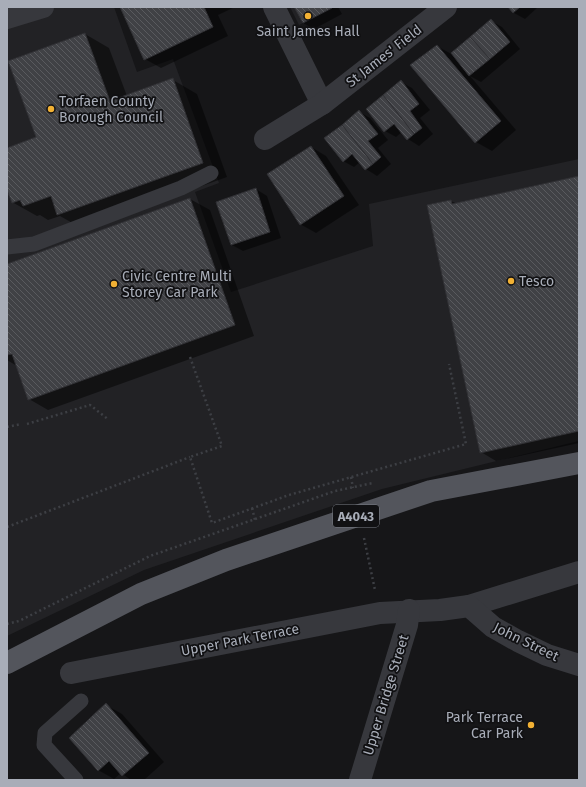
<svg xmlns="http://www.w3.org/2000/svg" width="586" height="787" font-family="'Fira Sans',sans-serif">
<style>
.built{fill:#222225}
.shadow{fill:#0007}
.building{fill:url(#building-back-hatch);stroke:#303034}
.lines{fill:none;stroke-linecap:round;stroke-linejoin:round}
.path{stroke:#3d3f44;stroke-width:2.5;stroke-dasharray:2 3;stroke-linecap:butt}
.service{stroke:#37383d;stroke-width:15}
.minor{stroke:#37383d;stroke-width:22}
.tertiary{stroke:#37383d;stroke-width:22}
.primary{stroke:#53555c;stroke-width:22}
.poi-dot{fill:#f2b134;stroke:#111113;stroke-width:1.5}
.labels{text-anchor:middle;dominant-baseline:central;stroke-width:3.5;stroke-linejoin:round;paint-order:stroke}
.shield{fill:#111113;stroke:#7b7e86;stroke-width:1}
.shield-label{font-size:13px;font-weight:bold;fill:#a8adb8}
.poi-label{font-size:14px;fill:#a8adb8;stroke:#111113;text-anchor:start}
.street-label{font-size:14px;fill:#a8adb8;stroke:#111113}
</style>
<defs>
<pattern id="building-back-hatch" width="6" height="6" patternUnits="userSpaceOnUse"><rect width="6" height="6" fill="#404145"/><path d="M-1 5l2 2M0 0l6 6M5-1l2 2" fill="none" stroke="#595a5e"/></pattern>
</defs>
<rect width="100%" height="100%" fill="#161618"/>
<g class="built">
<polygon points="7,7 114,7 137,72 173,59 219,183 195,192 231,292 373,246 369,204 579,159 579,441 382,489 144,570 7,636"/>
<polygon points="290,7 334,7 299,25"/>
</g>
<g class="shadow">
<polygon points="121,7 235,7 218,15 228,36 161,68 145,59"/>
<polygon points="295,7 338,7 342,14 314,29 303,23"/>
<polygon points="509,7 538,7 525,19 514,13"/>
<polygon points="491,21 502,27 520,49 481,82 470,76 516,130 492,151 476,142 412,65 437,46 455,56"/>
<polygon points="85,34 109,48 127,96 173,80 197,94 227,177 83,229 60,216 48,220 40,215 37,216 12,202 7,187 7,149 37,138"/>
<polygon points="401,82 412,88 430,110 420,118 433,134 419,146 408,139 402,132 396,137 385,131 367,109"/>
<polygon points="359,112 370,118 388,140 378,148 391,164 377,176 366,169 360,162 354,167 343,161"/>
<polygon points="311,147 326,156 359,205 316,233 300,224"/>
<polygon points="579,177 579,443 496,461 481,452 451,201 457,204"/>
<polygon points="256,189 267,196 281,238 243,251 232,245"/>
<polygon points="190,199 210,210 254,336 48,410 29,399 17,366 7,360 7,265"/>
<polygon points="106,705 122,714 164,762 144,780 131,780 121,773 114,779 98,770"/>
</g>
<g class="building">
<polygon points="120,7 204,7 213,27 144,60"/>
<polygon points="294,7 331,7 332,8 303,23"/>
<polygon points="508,7 520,7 513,13"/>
<polygon points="491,19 510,42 490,59 470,37"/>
<polygon points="85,33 110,101 173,78 203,163 57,215 51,196 23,206 20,200 12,203 7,190 7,148 36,137 8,61"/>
<polygon points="470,37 490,59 469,76 451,53"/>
<polygon points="437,45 501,121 475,143 410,65"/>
<polygon points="401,80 419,104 410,111 422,128 414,134 383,95"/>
<polygon points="383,95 414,134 407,140 394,124 384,132 366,109"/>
<polygon points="359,110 378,134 368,141 381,157 373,164 342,125"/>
<polygon points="342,125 373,164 365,170 352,154 343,162 324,138"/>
<polygon points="311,146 344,196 300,225 267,174"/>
<polygon points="579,176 579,431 480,453 427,205 451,200 452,204"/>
<polygon points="256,188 270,232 231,245 216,202"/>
<polygon points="190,198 235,325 28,400 12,354 7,355 7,264"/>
<polygon points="106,703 149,753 122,776 109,761 98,771 69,738"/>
</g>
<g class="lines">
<g class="path">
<polyline points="190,357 222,446 190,457 212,523 289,495 466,444 449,364"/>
<polyline points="27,424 90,405 109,420"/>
<polyline points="7,427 21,424"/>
<polyline points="351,477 353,488"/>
<polyline points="252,508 255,520"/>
<polyline points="7,527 190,457"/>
<polyline points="364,538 375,590"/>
<polyline points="7,624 19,621 150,556 335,491 373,483"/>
</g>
<g class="service">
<polyline points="7,247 34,244 181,188 211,173"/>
<polyline points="76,780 44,745 45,733 81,701"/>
</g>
<g class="minor">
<polyline points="274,7 322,104"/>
<polyline points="265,139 322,104 446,7"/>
<polyline points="469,606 579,572"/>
<polyline points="71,673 380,613 440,610 469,606 493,627 518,641 547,655 579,665"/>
<polyline points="360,780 407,625 409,610"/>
</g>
<polyline class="tertiary" points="7,18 43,7"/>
<polyline class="primary" points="7,663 141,594 226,560 431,491 579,463"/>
</g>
<g class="poi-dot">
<circle cx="308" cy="16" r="4"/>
<circle cx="51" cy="109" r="4"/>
<circle cx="511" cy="281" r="4"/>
<circle cx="114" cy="284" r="4"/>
<circle cx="531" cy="725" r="4"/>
</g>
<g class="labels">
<rect class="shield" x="333" y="505" width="46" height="22" rx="3"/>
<g class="shield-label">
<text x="356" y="516">A4043</text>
</g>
<g class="poi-label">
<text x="308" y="31" text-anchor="middle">Saint James Hall</text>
<text x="59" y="101">Torfaen County<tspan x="59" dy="16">Borough Council</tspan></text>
<text x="122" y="276">Civic Centre Multi<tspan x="122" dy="16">Storey Car Park</tspan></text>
<text x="519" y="281">Tesco</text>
<text x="523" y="717" text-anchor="end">Park Terrace<tspan x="523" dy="16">Car Park</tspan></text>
</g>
<g class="street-label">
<text transform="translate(384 56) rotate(-38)">St James' Field</text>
<text transform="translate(240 640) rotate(-11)">Upper Park Terrace</text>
<text transform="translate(526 642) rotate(26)">John Street</text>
<text transform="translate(386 695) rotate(-73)">Upper Bridge Street</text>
</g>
</g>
<rect width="586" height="787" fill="none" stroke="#a8adb8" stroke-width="16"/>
</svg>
